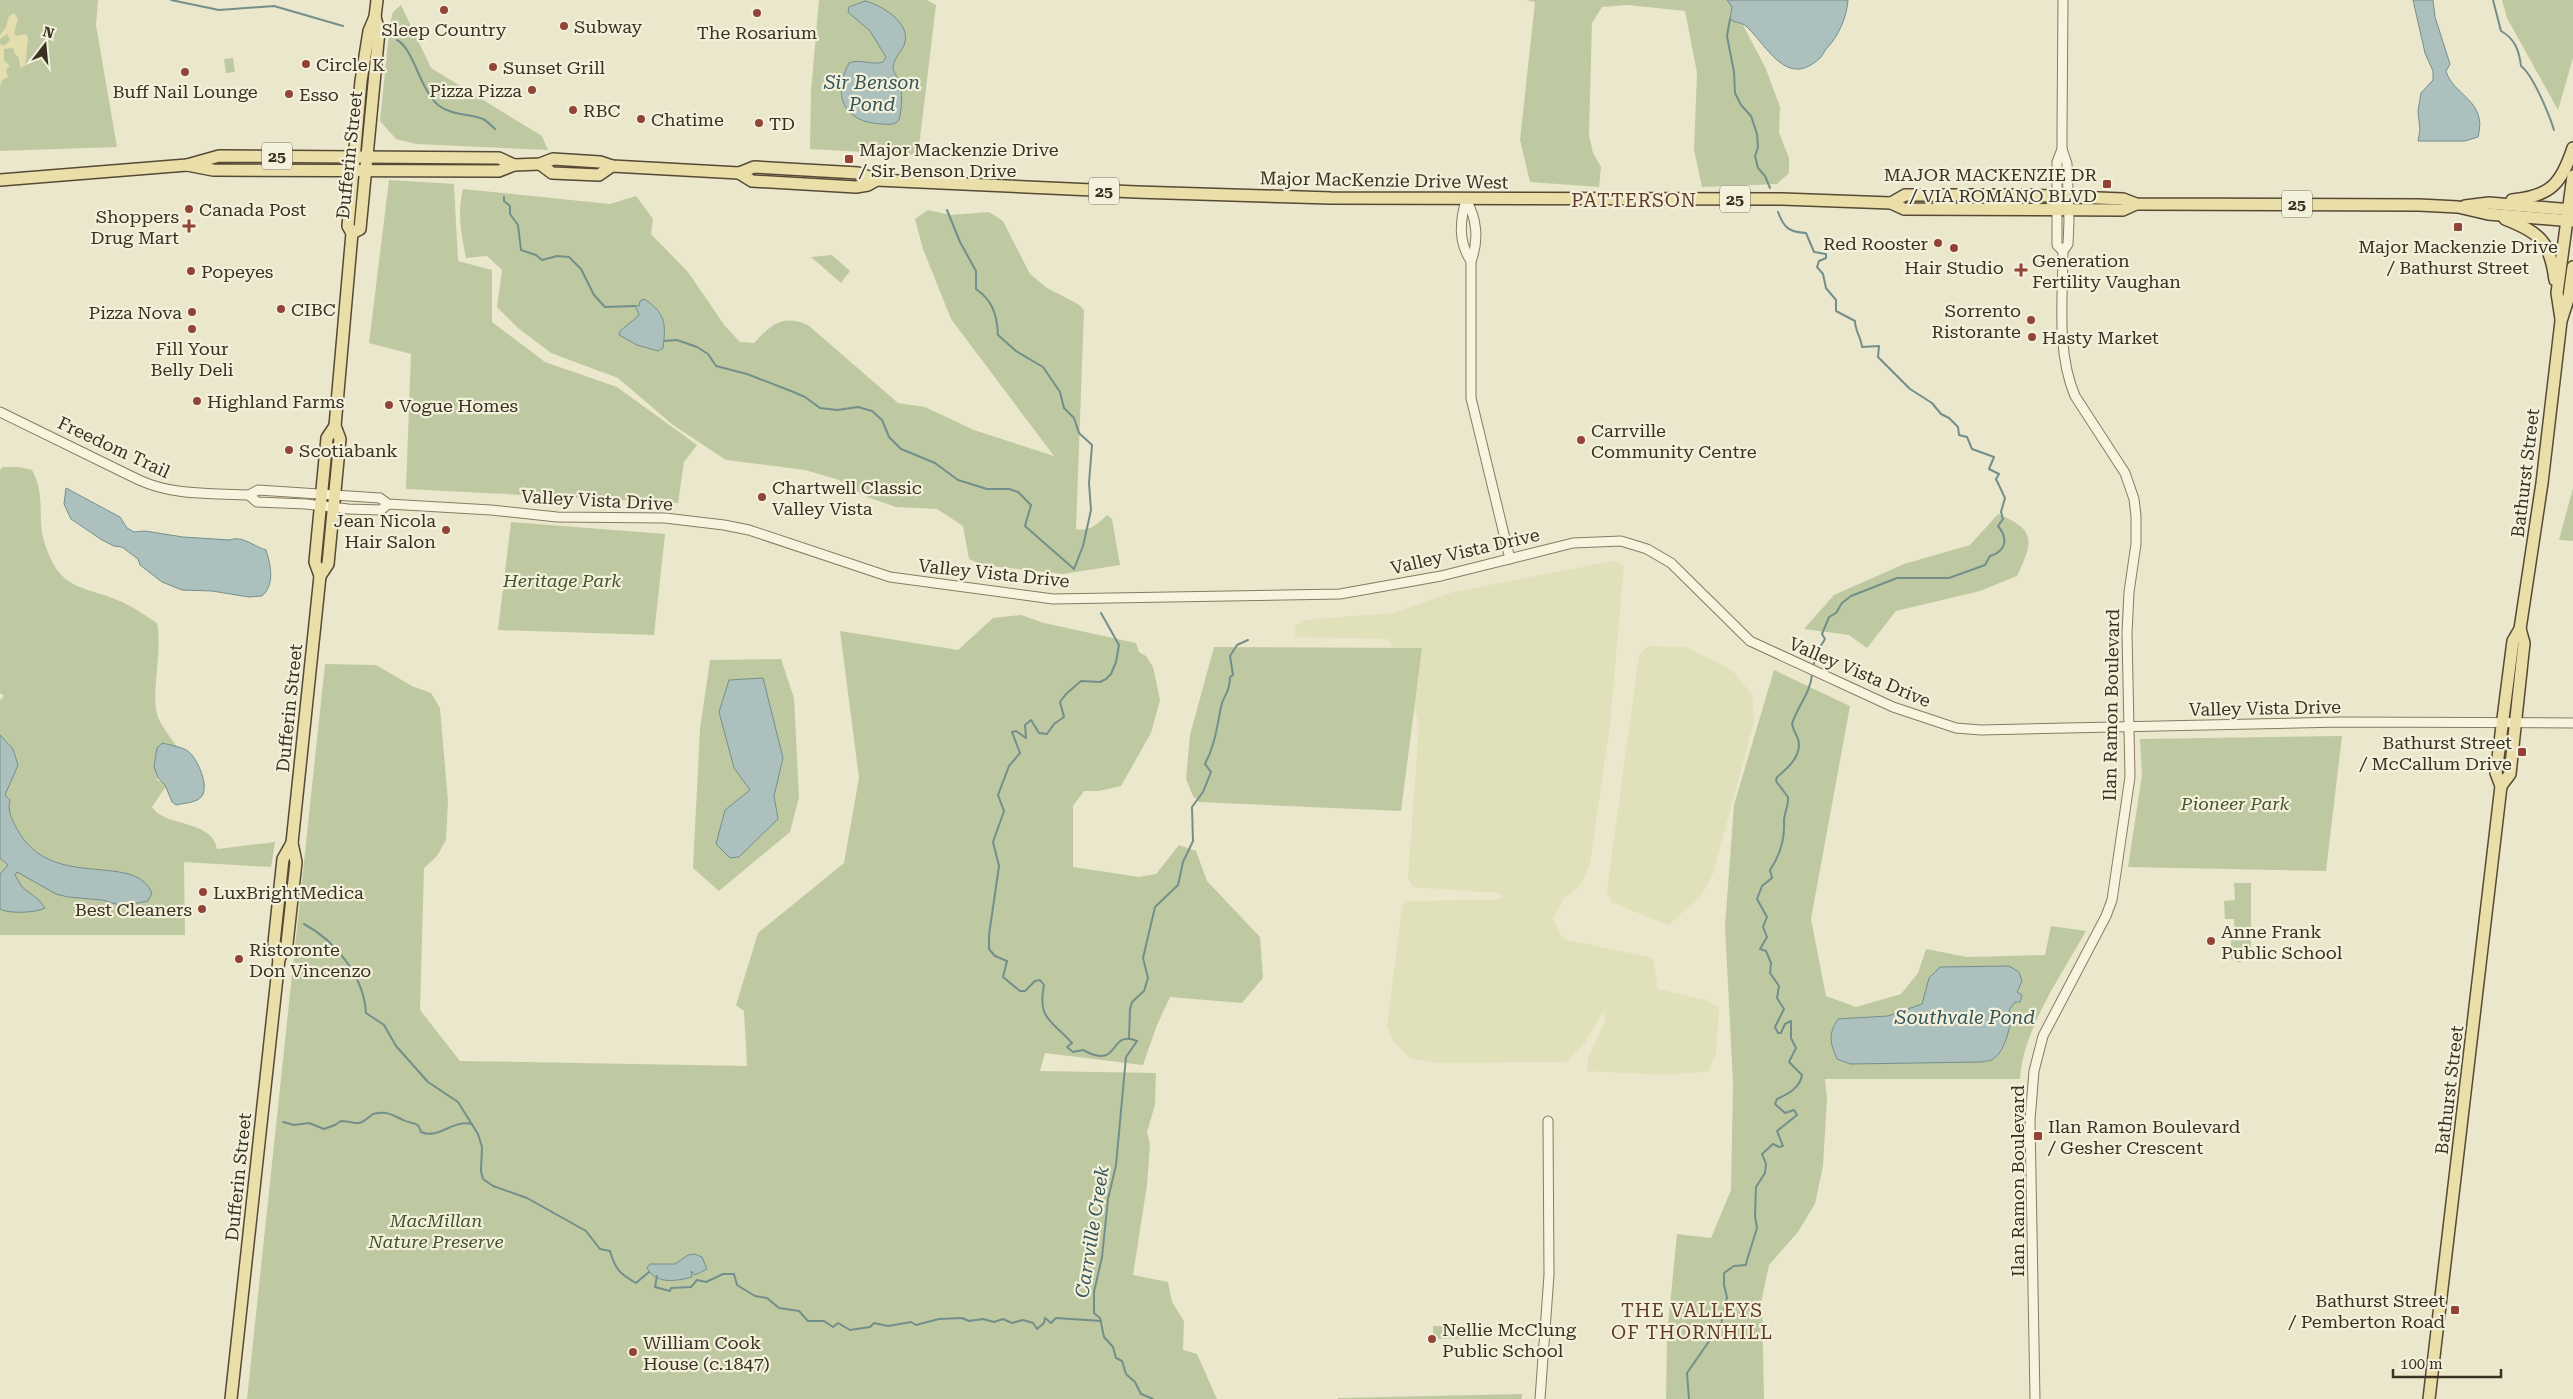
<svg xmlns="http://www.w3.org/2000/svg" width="2573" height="1399" font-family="'Roboto Serif',serif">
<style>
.farmland{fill:#e0e0ba}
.green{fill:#bfc9a1}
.sand{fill:#e4ddad}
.water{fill:#acc1be;stroke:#738f8c}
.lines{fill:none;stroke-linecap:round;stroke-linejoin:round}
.stream{stroke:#738f8c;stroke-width:2}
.minor-casing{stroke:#877b61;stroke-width:11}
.major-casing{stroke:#564935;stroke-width:14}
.minor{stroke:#f7f3df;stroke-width:9}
.major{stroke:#eadfa9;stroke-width:11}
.poi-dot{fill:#914337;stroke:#f3f0db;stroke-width:2}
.labels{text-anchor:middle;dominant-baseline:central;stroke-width:4.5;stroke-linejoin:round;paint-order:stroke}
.shield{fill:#f3f0db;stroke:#726a5a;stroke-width:1}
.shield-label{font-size:16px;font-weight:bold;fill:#3a3123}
.poi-label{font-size:18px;fill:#3a3123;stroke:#f3f0db;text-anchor:start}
.street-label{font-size:18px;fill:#3a3123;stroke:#f3f0db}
.park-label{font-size:18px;font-style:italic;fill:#44542c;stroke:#f3f0db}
.water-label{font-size:19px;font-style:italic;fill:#345558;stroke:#f3f0db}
.neighbourhood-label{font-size:19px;letter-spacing:1px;fill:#623b27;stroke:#f3f0db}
</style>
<rect width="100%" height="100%" fill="#ebe7cc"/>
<g class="farmland">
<polygon points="1614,561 1624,565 1610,724 1590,863 1582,884 1563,899 1553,919 1563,939 1653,958 1658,989 1706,1000 1719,1008 1716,1052 1709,1071 1667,1075 1587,1071 1588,1059 1606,1019 1603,1012 1584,1044 1566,1062 1438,1063 1410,1058 1393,1041 1387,1026 1402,906 1407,901 1495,900 1503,897 1499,893 1413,887 1408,879 1419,725 1402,665 1388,639 1295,637 1295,627 1303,620 1393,613 1453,592"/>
<polygon points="1648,646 1685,647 1732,670 1752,695 1754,721 1713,874 1700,897 1668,925 1611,902 1607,890 1639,656"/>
</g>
<g class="green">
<polygon points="0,0 98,0 96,25 117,147 0,151"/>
<polygon points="819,0 927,0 936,5 918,155 810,149 811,91"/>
<polygon points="1526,0 1730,0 1766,69 1780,107 1779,133 1789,158 1789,173 1777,184 1702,187 1694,150 1697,73 1685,11 1628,5 1602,7 1592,23 1589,135 1593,153 1601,167 1599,187 1530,182 1520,140 1535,2"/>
<polygon points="2502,0 2573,0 2573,58 2558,110 2507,18"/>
<polygon points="401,5 431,68 542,136 548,150 416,144 396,139 380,121 390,23 393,12"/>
<polygon points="233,58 235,72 226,73 224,59"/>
<polygon points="389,180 454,184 458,261 492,270 492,322 545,362 617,387 697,445 684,462 678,503 406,489 411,354 369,343"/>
<path d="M463,189l147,15 26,-8 17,23 -2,15 37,38 37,54 15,16 14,1c18,-19 28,-29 54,-18l90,78 27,4 49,23 80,26 -103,-137 -28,-70 -8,-30 13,-9 23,5 38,-3 14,9 27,53 17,14 31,16 6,6 -8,219c13,3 22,-5 31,-14l5,4 8,46 -57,9 -81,-9 -13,-6 -6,-33 -26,-17 -41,-2 -29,-10 -28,-17 -34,-10 -79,-10 -53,-35 -55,-47 -67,-25 -33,-25 -21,-21 5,-37 -15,-14 -21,2c-5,-24 -9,-45 -3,-69z"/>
<polygon points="832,255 850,271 841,283 811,257"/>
<path d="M3,467h16l13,3c14,26 5,46 12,71 16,53 40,43 80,62 11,5 22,13 33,20 6,28 -7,73 1,94 4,10 13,21 19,30l-18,-1 -3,12 1,22 10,5 -15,22c14,21 60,12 65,42l58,-7 -4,25 -87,-5 1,73h-185v-235l4,-4 -4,-3v-223z"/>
<polygon points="2573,488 2573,541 2559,540"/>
<path d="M1998,514c39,16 35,28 19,62l-37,15 -84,20 -29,37 -18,-13 -45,-6 30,-34 70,-31 66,-19z"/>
<polygon points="511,522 665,534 654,635 498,630"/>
<polygon points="1021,615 1044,623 1136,643 1139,652 1146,656 1153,667 1160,700 1151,733 1121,786 1099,791 1084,791 1073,806 1073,867 1139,877 1156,874 1179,845 1196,851 1207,881 1260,937 1263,978 1242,1003 1170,997 1157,1025 1143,1065 1045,1053 1040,1071 1156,1073 1155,1105 1147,1132 1150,1144 1147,1185 1133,1275 1168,1282 1172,1302 1184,1321 1183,1350 1197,1354 1217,1399 247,1399 325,664 376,665 412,686 431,693 440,708 448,801 446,840 437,856 424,868 420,1010 460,1061 747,1066 744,1011 736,1005 758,933 844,863 859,778 840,631 958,650 993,618"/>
<polygon points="1214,647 1422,648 1401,811 1199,802 1193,796 1186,779 1190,735"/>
<polygon points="781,659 794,698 799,797 790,832 719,891 693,868 700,729 710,660"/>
<path d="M1774,670l76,36 -39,213 15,77 30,11 45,-13 17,-21 8,-24 41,8 78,-2 6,-29 35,5c-24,43 -63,98 -66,148h-195l2,20 -4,67 -8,38 -17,28 -29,33 -7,33 2,101h-98l1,-63 10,-102 34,4 20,-48 2,-107 -8,-157 9,-121z"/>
<polygon points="2342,736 2326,871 2128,867 2142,775 2140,739"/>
<polygon points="2234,883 2251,883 2251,951 2240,963 2231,959 2231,939 2235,938 2234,919 2225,919 2224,901 2235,900"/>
<polygon points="1433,1326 1485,1326 1486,1338 1436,1339 1436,1337 1433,1337"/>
<polygon points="1522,1394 1522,1399 1338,1399 1338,1398"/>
</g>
<polygon class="sand" points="14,13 18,19 14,34 17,36 26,34 28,38 25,66 20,67 19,58 15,54 13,48 4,49 4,60 10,66 6,70 8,77 2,80 0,87 0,44 4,46 10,40 7,34 0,39 0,35 6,27 9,16"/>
<g class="water">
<path d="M1727,0h121c-1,17 -10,37 -21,48 -3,3 -4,7 -7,10 -33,31 -52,-11 -73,-31 -5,-5 -12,-4 -17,-8l2,-12z"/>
<path d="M2413,0h20l2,17 15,47 -4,7c7,25 42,29 32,66l-13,4h-47l2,-11 -2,-19 3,-18 12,-13v-9l-8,-18z"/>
<path d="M865,1c16,4 45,21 40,41 -2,9 -11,15 -12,25 0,4 4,10 6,14 4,13 3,26 0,39 -5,6 -12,4 -18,4 -38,-2 -49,-29 -32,-61 12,-5 22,3 34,-1l3,-5 -16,-26 -22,-19 1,-5z"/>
<path d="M644,299c22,14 22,25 19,49l-5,3 -21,-6 -18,-10 1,-4 17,-14 2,-3 -4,-8h4l1,-5z"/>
<path d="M66,488l54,29 7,11 7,4 11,-1 38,6 47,3c12,-5 25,7 36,10 5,16 9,34 -4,46l-13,1 -37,-6 -30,-1 -20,-8 -22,-17 -2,-6 -16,-12 -8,-1 -12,-6 -31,-21 -7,-15z"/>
<polygon points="763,678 783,758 774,796 778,819 739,857 730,858 716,844 725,810 750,790 734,768 719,712 729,680"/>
<path d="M0,735l13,14 5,16 -13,30 5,5c-3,11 2,20 7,29 35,64 116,21 135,64l-4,8 -25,5 -21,-6 -34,-3 -12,-3 -39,-22 -2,3 7,12 17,13 6,8c-9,5 -37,6 -45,1v-35l8,-9 -8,-7z"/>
<path d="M162,743c8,2 21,4 27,9 9,8 20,33 13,44 -5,7 -18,7 -26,9l-4,-3 -7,-17 -7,-7 -4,-12 3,-18z"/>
<path d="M2009,966l10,6 3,9 -5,11 5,3 -2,7h-5l-6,8 3,7c-3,12 -7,35 -19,42 -2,2 -8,2 -12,3l-131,2 -13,-5c-7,-16 -9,-25 1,-40l50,-3 34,-12 7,-26 11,-11z"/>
<path d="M695,1254l7,3 5,12 -12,6 -4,-4 1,6c-15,4 -36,8 -45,-9l3,-4h25l13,-9z"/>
</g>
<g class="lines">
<g class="stream">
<polyline points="171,0 219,10 274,6 343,26"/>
<path d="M2493,0l8,31c14,8 18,19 20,35 12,9 28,48 33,64"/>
<polyline points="1730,19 1727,36 1734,72 1735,93 1741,105 1751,116 1757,134 1758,147 1755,156 1758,168 1765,176 1770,188"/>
<path d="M397,40c17,9 22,48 41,65 14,11 30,8 45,14 4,2 9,7 12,10"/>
<polyline points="504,197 504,201 510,206 510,214 518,225 521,250 536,255 542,260 557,256 569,257 581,269 594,295 605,307 635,306"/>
<path d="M947,210l13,32 16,29v18c17,12 21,26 22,46l18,16 27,16 17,25 4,16 10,10 5,15 13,12 -3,38 2,27 -8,36 -9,23"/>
<path d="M1778,212c6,16 11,20 28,21l8,19 12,2v4l-7,3 -2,6 6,7 3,14 10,12v11l19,10c0,10 6,16 7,26l17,-1 -1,11 32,32 22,14 9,11 8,4 9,9 1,8 8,2 5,12 22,8 -5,12 10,5 -3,5 9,19 -4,14 2,7 -5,7c10,12 9,25 -8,30l-5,9 -36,13h-52l-46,18 -9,7 -6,10 -7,4 -7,17 3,5 -8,13 -4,15"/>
<polyline points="664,341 677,340 697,347 708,354 716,366 747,374 791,391 805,397 820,408 837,410 858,407 872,411 882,420 889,437 901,449 935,463 958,480 987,489 1009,489 1018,492 1031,505 1025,526 1074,569"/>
<path d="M1101,613l18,32 -3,17 -5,12 -5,5 -6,3 -19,-1 -15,13 -6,8 4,15 -10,7 -7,10 -8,-1 -8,-13 -6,5 1,13 -10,-7 -4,1 8,21 -11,13 -11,29 6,16 -11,31 6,24 -10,69v14l6,7 12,5 -4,16 17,14h5l10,-10 5,-1 4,5c-7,35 8,35 28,58l-5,4 6,5 10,-2c39,21 24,-21 54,-9l-11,16 -10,108 -8,34 -6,58 -8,35v21l6,5 4,19 9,10 3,11 6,3 4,13 9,8 6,12 12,5"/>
<path d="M304,924c32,17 60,53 62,89l18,12 12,21 32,36 30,20 20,32 4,13 -1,24 2,8 10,7 34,12 59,33 14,18 10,2c5,18 10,23 26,32l13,-11"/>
<path d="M1129,1039l1,-30 2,-7 12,-11 4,-13 -5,-20 12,-51 23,-22 5,-23 10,-21 -1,-34 11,-15 8,-20 -6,-8c10,-19 12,-37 16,-57 2,-12 9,-13 9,-30l3,-2 -3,-19 7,-11 11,-5"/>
<path d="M283,1122l11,3 15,-2 15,6 11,-4 6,-4c19,1 15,7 32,-7 14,-3 18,0 30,6 9,5 15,0 18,12 17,8 32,-13 51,-8"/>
<polyline points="657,1276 655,1287 670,1291 671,1288 691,1287 697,1280 706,1282 723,1274 734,1274 737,1285 755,1296 767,1298 779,1308 799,1311 808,1321 824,1321 833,1327 838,1323 850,1330 870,1327 874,1323 888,1326 911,1322 916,1325 939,1319 962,1318 969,1321 983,1319 994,1322 1003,1319 1012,1323 1023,1320 1033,1323 1037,1329 1044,1323 1045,1318 1051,1323 1056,1318 1101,1321"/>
<path d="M1689,1399l-2,-26 34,-49 6,-27 -3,-12v-12l10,-7 12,-1 1,-5 10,-32 -2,-12 1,-29 9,-14 1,-9 -4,-10 11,-10 6,3 4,-1 -6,-15 20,-16 -3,-5 -9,3 -10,-9 2,-5c11,-5 23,-11 25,-24l-13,-13 7,-14 -5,-10v-17l-6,3 -4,9h-3l-3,-6 9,-18 -7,-11 2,-12 -9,-13 1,-10 -5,-12 -6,-2 7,-12 -4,-10 4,-10 -10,-18 5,-13 10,-8 -2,-8c10,-15 15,-31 14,-49 0,-8 5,-15 4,-24l-12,-16 1,-4c10,-8 26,-22 21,-38 -2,-5 -5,-10 -6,-15 5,-17 19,-32 20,-50"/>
</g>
<defs>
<g id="minor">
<polyline points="2063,0 2062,131 2062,149 2057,162 2057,245 2063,251"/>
<path d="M1466,200c11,18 13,41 5,61v137l39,161"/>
<path d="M1466,200c-6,21 -8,42 5,61"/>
<path d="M0,412l139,68c35,16 72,13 110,15l9,-5 122,8 8,6 103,6 66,7 108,1 59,7 25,5 141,47 163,22 287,-5 101,-18 132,-33 48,-2 26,8 24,14 79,78 143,66 63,21 25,2 360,-8 232,1"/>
<polyline points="249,495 257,502 306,504 348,509 381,510 388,504"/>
<polyline points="1540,1399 1549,1275 1548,1121"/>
<path d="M2035,1399l-5,-279 4,-49 9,-35 63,-120 6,-16 18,-123 -3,-144 2,-41 7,-48v-28l-2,-17 -9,-26 -50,-77c-19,-45 -12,-98 -12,-145l5,-7 1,-23 -2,-57 -5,-15"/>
</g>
<g id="major">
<polyline points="540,164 552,173 599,175 612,166"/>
<polyline points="187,165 213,170 499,171 514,165 540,164 553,159 600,162 612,166 739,173 754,167 858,173 877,180 1136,192 1331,198 1782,199 1891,203 1904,209 2123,210 2136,204"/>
<polyline points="739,173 752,181 856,187 868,185 877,180"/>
<polyline points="0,180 187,165 219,156 499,158 514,165"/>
<path d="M2512,200c39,-4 49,-16 61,-52"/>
<polyline points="1891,203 1905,195 2028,195 2123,199 2136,204 2419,205 2458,207 2488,214 2573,221"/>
<polyline points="2465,206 2489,203 2573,210"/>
<path d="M2505,219c36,14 45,23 50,61"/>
<polyline points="352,233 360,229 379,31 375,17 377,0"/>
<polyline points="2561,319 2557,293 2573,176"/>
<polyline points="320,576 328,564 340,439 335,426 352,233 348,226 361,81 369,31 375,17"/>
<polyline points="2501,786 2510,774 2524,643 2520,629"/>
<polyline points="279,959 287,944 296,862 292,843 320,576 315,562 327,438 335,426"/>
<polyline points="231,1399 279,959 274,943 283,859 292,843"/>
<polyline points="2429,1399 2501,786 2496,773 2513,641 2520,629 2542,483 2561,321 2569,296 2573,267"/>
</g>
</defs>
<use href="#minor" class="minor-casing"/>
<use href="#major" class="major-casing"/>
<use href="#minor" class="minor"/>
<use href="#major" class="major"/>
</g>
<g class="poi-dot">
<circle cx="444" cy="10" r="5"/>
<circle cx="757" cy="13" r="5"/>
<circle cx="564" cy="26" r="5"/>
<circle cx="306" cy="64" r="5"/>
<circle cx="493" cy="67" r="5"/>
<circle cx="185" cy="72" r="5"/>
<circle cx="532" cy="90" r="5"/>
<circle cx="289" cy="94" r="5"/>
<circle cx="573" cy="110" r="5"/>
<circle cx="641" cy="119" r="5"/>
<circle cx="759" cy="123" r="5"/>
<rect x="844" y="154" width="10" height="10" rx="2.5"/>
<rect x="2102" y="179" width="10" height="10" rx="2.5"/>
<circle cx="189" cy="209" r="5"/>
<path d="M186.5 218.5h5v5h5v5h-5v5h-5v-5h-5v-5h5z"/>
<rect x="2453" y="222" width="10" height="10" rx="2.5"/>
<circle cx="1938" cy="243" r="5"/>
<circle cx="1954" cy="248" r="5"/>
<path d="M2018.5 262.5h5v5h5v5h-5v5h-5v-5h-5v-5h5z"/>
<circle cx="191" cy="271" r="5"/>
<circle cx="281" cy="309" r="5"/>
<circle cx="192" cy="312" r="5"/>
<circle cx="2031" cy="320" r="5"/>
<circle cx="192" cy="329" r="5"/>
<circle cx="2032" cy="337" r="5"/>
<circle cx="197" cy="401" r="5"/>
<circle cx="389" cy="405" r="5"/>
<circle cx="1581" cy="440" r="5"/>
<circle cx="289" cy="450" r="5"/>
<circle cx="762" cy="497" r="5"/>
<circle cx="446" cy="530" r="5"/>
<rect x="2517" y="747" width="10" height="10" rx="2.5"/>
<circle cx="203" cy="892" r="5"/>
<circle cx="202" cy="909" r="5"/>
<circle cx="2211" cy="941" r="5"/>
<circle cx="239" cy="959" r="5"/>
<rect x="2033" y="1131" width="10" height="10" rx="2.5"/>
<rect x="2450" y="1305" width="10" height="10" rx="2.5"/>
<circle cx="1432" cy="1339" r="5"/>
<circle cx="633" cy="1352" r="5"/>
</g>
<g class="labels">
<g class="shield">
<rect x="262" y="142.5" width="30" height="27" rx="4"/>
<rect x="1089" y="177.5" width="30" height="27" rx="4"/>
<rect x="1720" y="185.5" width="30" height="27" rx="4"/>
<rect x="2282" y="190.5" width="30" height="27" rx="4"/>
</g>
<g class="shield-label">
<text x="277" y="156">25</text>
<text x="1104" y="191">25</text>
<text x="1735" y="199">25</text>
<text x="2297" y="204">25</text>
</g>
<g class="poi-label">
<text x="574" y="26">Subway</text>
<text x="444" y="29" text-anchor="middle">Sleep Country</text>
<text x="757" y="32" text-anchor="middle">The Rosarium</text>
<text x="316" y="64">Circle K</text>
<text x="503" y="67">Sunset Grill</text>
<text x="522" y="90" text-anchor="end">Pizza Pizza</text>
<text x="185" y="91" text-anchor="middle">Buff Nail Lounge</text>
<text x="299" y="94">Esso</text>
<text x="583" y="110">RBC</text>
<text x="651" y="119">Chatime</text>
<text x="769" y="123">TD</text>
<text x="859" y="149">Major Mackenzie Drive<tspan x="859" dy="21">/ Sir Benson Drive</tspan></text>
<text x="2097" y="174" text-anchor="end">MAJOR MACKENZIE DR<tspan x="2097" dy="21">/ VIA ROMANO BLVD</tspan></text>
<text x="199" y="209">Canada Post</text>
<text x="179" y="216" text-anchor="end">Shoppers<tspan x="179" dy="21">Drug Mart</tspan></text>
<text x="1928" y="243" text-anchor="end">Red Rooster</text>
<text x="2458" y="246" text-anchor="middle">Major Mackenzie Drive<tspan x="2458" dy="21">/ Bathurst Street</tspan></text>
<text x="2032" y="260">Generation<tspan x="2032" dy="21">Fertility Vaughan</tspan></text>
<text x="1954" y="267" text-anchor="middle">Hair Studio</text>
<text x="201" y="271">Popeyes</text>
<text x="291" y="309">CIBC</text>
<text x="2021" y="310" text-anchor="end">Sorrento<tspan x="2021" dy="21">Ristorante</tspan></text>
<text x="182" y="312" text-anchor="end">Pizza Nova</text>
<text x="2042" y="337">Hasty Market</text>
<text x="192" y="348" text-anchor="middle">Fill Your<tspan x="192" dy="21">Belly Deli</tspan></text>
<text x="207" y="401">Highland Farms</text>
<text x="399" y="405">Vogue Homes</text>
<text x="1591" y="430">Carrville<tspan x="1591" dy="21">Community Centre</tspan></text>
<text x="299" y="450">Scotiabank</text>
<text x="772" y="487">Chartwell Classic<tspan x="772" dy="21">Valley Vista</tspan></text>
<text x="436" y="520" text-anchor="end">Jean Nicola<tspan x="436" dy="21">Hair Salon</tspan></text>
<text x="2512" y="742" text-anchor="end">Bathurst Street<tspan x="2512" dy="21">/ McCallum Drive</tspan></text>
<text x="213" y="892">LuxBrightMedica</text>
<text x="192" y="909" text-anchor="end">Best Cleaners</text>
<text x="2221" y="931">Anne Frank<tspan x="2221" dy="21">Public School</tspan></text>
<text x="249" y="949">Ristoronte<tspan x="249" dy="21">Don Vincenzo</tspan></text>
<text x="2048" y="1126">Ilan Ramon Boulevard<tspan x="2048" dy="21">/ Gesher Crescent</tspan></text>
<text x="2445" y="1300" text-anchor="end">Bathurst Street<tspan x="2445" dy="21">/ Pemberton Road</tspan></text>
<text x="1442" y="1329">Nellie McClung<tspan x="1442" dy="21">Public School</tspan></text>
<text x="643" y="1342">William Cook<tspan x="643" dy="21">House (c.1847)</tspan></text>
</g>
<g class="street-label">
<text transform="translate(349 155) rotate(-84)">Dufferin Street</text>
<text transform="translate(1384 180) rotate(1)">Major MacKenzie Drive West</text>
<text transform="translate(114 447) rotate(25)">Freedom Trail</text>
<text transform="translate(2525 473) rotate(-83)">Bathurst Street</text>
<text transform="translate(597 500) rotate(3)">Valley Vista Drive</text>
<text transform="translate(1465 551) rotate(-13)">Valley Vista Drive</text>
<text transform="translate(994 573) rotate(6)">Valley Vista Drive</text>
<text transform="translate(1860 672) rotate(23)">Valley Vista Drive</text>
<text transform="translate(2111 705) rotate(-89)">Ilan Ramon Boulevard</text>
<text transform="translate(289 708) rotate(-84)">Dufferin Street</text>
<text transform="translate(2265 708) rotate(-1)">Valley Vista Drive</text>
<text transform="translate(2449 1090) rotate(-83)">Bathurst Street</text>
<text transform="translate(238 1177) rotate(-84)">Dufferin Street</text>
<text transform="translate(2017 1181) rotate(-90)">Ilan Ramon Boulevard</text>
</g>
<g class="park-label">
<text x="562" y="580">Heritage Park</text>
<text x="2235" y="803">Pioneer Park</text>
<text x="436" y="1220">MacMillan<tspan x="436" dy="21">Nature Preserve</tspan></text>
</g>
<g class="water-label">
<text x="872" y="82">Sir Benson<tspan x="872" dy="22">Pond</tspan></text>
<text x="1965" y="1017">Southvale Pond</text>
<text transform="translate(1092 1232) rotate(-81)">Carrville Creek</text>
</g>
<g class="neighbourhood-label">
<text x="1634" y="200">PATTERSON</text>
<text x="1692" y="1310">THE VALLEYS<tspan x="1692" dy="22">OF THORNHILL</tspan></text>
</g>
</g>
<g transform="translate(45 45) rotate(16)" stroke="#f3f0db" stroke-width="4" paint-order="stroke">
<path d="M0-4L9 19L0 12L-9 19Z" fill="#3a3123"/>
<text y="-8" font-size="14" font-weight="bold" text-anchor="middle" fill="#3a3123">N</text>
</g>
<path d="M2393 1369v8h108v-8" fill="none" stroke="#3a3123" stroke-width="2.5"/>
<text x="2400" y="1369" font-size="15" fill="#3a3123" stroke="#f3f0db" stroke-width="4" paint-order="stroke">100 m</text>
</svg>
